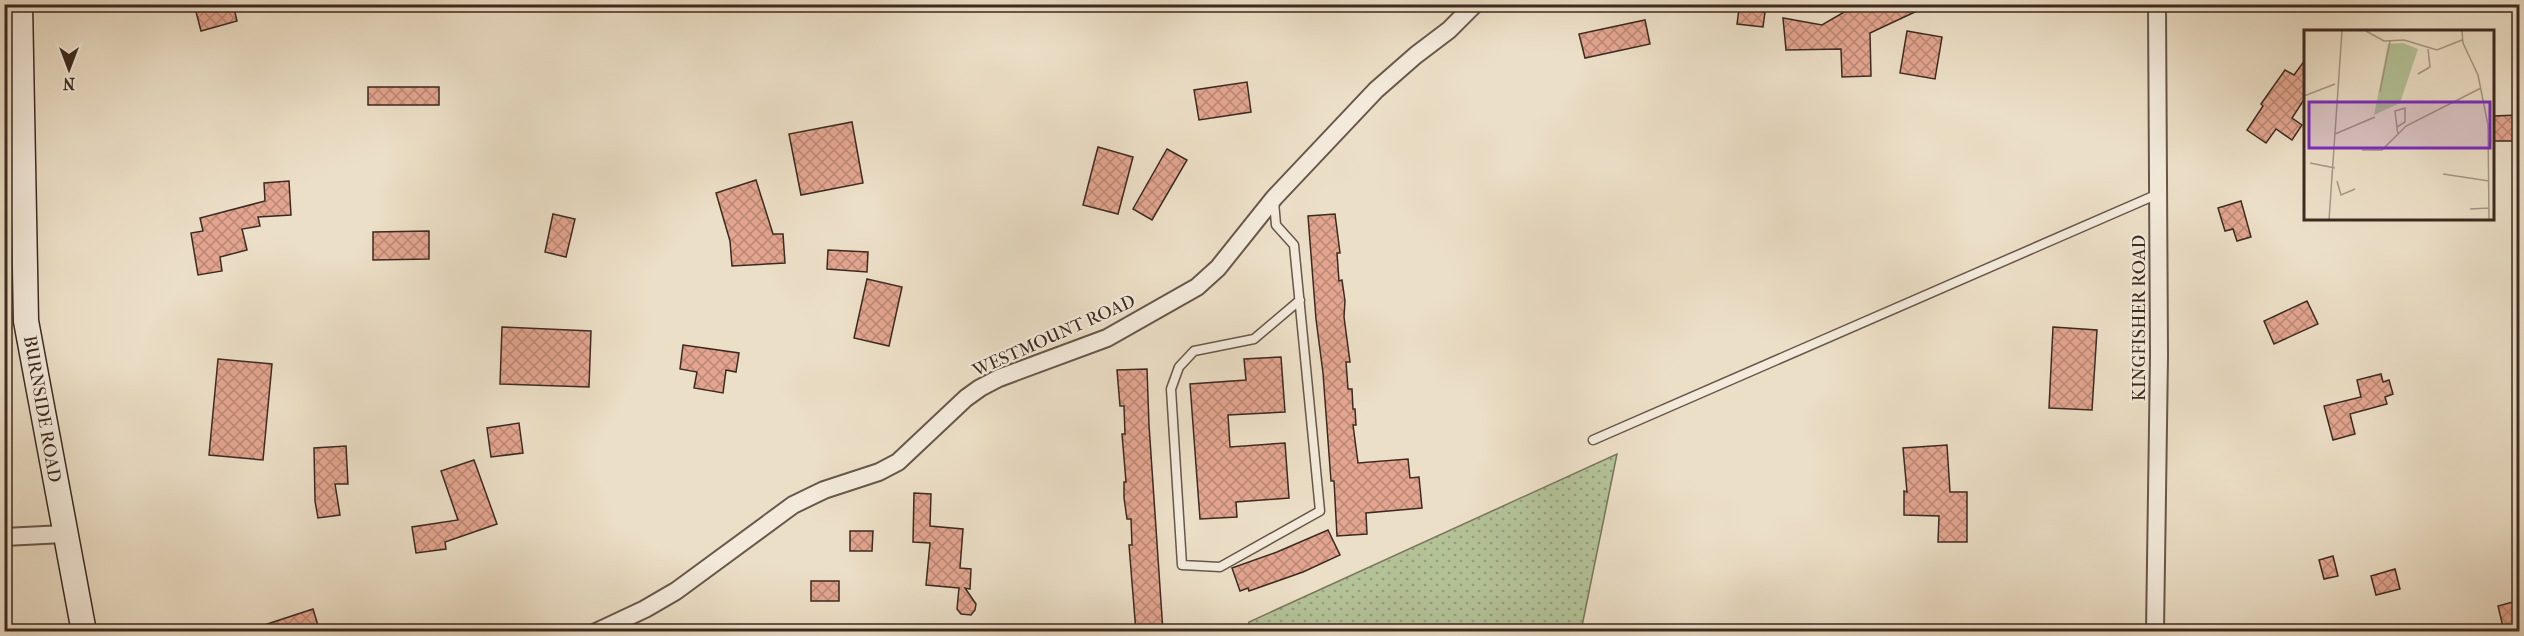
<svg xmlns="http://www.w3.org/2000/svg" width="2524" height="636" font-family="'IM FELL French Canon',serif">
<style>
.park{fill:url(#park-dots);stroke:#78765c;stroke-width:1.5}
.building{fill:url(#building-cross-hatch);stroke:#3c2a21;stroke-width:1.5}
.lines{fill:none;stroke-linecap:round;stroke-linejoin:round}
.service-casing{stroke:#68574a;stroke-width:11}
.minor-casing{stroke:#68574a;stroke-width:20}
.secondary-casing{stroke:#3c2a21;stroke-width:27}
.service{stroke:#f3eadb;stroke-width:8}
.minor{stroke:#f3eadb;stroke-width:16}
.secondary{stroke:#f3eadb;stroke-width:24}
.labels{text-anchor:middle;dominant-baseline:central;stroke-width:4.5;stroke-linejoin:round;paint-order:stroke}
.street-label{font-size:18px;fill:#3c2a21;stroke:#f3eadb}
.inset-road{fill:none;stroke:#a69785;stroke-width:1.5}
.view{fill:#7b2cbf;fill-opacity:0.15;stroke:#7b2cbf;stroke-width:3}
.inset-edge{fill:none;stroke:#3c2a21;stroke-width:3}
</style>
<defs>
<pattern id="park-dots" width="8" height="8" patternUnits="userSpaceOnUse" patternTransform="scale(1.5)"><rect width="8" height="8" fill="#b4c298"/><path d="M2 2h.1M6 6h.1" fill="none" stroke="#949e7c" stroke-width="1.8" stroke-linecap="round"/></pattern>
<pattern id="building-cross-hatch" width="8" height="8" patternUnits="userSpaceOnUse" patternTransform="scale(1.5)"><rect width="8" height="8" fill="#e3a58f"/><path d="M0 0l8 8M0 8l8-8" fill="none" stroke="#b98774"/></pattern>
</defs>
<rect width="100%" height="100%" fill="#ecdfc7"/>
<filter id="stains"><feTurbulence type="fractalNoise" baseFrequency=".00333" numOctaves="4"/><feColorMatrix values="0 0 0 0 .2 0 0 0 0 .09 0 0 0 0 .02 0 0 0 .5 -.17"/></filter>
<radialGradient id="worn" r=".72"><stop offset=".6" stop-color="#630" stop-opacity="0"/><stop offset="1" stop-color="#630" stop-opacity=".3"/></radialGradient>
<polygon class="park" points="1617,454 1581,631 1246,631 1249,622"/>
<g class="building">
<polygon points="194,4 233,4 237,21 201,31"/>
<polygon points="1858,4 1932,4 1870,33 1871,76 1842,77 1841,49 1786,50 1783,18 1822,25"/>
<polygon points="1739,9 1765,12 1763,27 1737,24"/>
<polygon points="1645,20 1650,44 1585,58 1579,34"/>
<polygon points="1907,31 1942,37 1935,79 1900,73"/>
<polygon points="2305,60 2305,98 2292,118 2302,125 2292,140 2276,129 2266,143 2247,130 2263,106 2261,104 2285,70 2294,75"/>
<polygon points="1247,82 1251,112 1199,120 1194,90"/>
<rect x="368" y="87" width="71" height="18"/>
<polygon points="2520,115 2520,141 2493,141 2493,116"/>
<polygon points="852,122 863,183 801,195 789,134"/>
<polygon points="1098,147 1133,157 1118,214 1083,205"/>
<polygon points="1167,149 1187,160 1152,220 1133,209"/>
<polygon points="756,180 773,234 783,234 785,263 732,266 730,241 716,193"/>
<polygon points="289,181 291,215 258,217 260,226 242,229 247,250 220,257 222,271 198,275 191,233 203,231 200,218 265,201 264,183"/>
<polygon points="2241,201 2251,237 2237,241 2233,229 2225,231 2218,208"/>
<polygon points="553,214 575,219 566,257 545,252"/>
<polygon points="1335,214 1340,253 1337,253 1339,281 1342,280 1345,301 1344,317 1350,362 1346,362 1348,389 1352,389 1353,409 1355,409 1356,425 1353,425 1358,463 1408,459 1410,478 1419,477 1422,508 1366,513 1367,534 1337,536 1334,481 1331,481 1323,373 1316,319 1308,216"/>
<polygon points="429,231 429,259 373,260 373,232"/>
<polygon points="828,250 868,252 867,272 827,269"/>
<polygon points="867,279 902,287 889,346 854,338"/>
<polygon points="2307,301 2318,324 2274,344 2264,321"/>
<polygon points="502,327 591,331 589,387 500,384"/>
<polygon points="2053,327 2097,330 2092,410 2049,408"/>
<polygon points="683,345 739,353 736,372 726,370 723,393 694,388 697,372 680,369"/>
<polygon points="1281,357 1285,412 1228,415 1230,447 1285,443 1289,498 1236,502 1237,517 1200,519 1190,384 1246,380 1244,359"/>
<polygon points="218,359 272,364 263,460 209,455"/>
<polygon points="1147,369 1149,425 1163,632 1136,632 1129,545 1132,545 1131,519 1127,519 1124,498 1124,482 1126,482 1122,434 1125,434 1124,406 1120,406 1117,370"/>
<polygon points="2381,374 2383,382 2389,380 2393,394 2385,397 2387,404 2350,414 2355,434 2333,440 2324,406 2361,397 2357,380"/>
<polygon points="519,423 523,453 491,457 487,428"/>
<polygon points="1947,445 1950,492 1967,492 1967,542 1938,542 1939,516 1904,515 1904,491 1907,492 1903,448"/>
<polygon points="346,446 348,484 335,484 340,515 318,518 315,501 314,448"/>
<polygon points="474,460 497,524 445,542 446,549 416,553 412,527 458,520 441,471"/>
<polygon points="914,493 931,494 930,526 963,529 960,568 971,569 970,589 965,588 976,604 975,610 971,615 961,614 957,609 959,588 926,585 930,543 913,542"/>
<polygon points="1328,530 1340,555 1303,572 1249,591 1248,588 1240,591 1232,568 1277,552"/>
<polygon points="850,531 873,531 872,551 850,551"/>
<polygon points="2333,556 2338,576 2324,579 2319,560"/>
<polygon points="2395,569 2400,589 2376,595 2371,576"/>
<rect x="811" y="581" width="28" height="20"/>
<polygon points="2520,600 2520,627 2504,631 2498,606"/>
<polygon points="313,609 320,632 253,632 252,629"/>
</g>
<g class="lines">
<defs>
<g id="service">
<polyline points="1274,201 1276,225 1294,245 1320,511 1220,567 1182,565 1171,389 1179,367 1194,351 1254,339 1300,300"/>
<polyline points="1593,440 2158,194"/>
</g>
<g id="minor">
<polyline points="4,537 64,534"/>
<polyline points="596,632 645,609 676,591 793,505 824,490 879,472 898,462 966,398 980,388 999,378 1107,338 1197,287 1218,268 1274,198 1376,90 1416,55 1449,30 1475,4"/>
<polyline points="2155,632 2159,356 2157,4"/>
</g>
<polyline id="secondary" points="20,4 26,321 84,632"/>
</defs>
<use href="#service" class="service-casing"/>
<use href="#minor" class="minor-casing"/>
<use href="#secondary" class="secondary-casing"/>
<use href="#service" class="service"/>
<use href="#minor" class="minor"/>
<use href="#secondary" class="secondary"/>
</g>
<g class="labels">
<g class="street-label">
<text transform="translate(2139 318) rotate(-90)">KINGFISHER ROAD</text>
<text transform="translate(1054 336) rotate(-24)">WESTMOUNT ROAD</text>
<text transform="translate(42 409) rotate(80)">BURNSIDE ROAD</text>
</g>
</g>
<g transform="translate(2304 30)">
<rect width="190" height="190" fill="#ecdfc7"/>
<path d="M99,13l15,6 -18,54 -26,12 14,-71z" fill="#b4c298"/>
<path class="inset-road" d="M62,1l18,10 20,-1 33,10 25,-10M158,1l1,12 15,32 10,50 1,95M114,44l12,-7 -2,-18M76,62l10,-51M0,66l31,-12M93,97l8,-5v-14l-10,3 2,16v3l1,3M31,104l40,-17M58,120h20l24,-24 75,-38M6,133l25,5M139,144l46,7M33,151l4,14 14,-6M166,179l19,-1M25,190l13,-189"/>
<path class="view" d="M5,72h181v46h-181z"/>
<rect width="190" height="190" class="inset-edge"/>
</g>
<rect width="2524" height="636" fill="none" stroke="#ecdfc7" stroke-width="24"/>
<rect x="6" y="6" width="2512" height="624" fill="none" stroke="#3c2a21" stroke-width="3"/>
<rect x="12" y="12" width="2500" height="612" fill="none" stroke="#3c2a21" stroke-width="1.5"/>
<g transform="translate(69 69) rotate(180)" stroke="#f3eadb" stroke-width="4.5" paint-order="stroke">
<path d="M0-4.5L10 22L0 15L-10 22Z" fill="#3c2a21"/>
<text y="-9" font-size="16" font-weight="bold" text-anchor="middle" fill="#3c2a21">N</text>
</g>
<rect width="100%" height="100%" filter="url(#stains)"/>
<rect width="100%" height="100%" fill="url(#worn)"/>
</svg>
